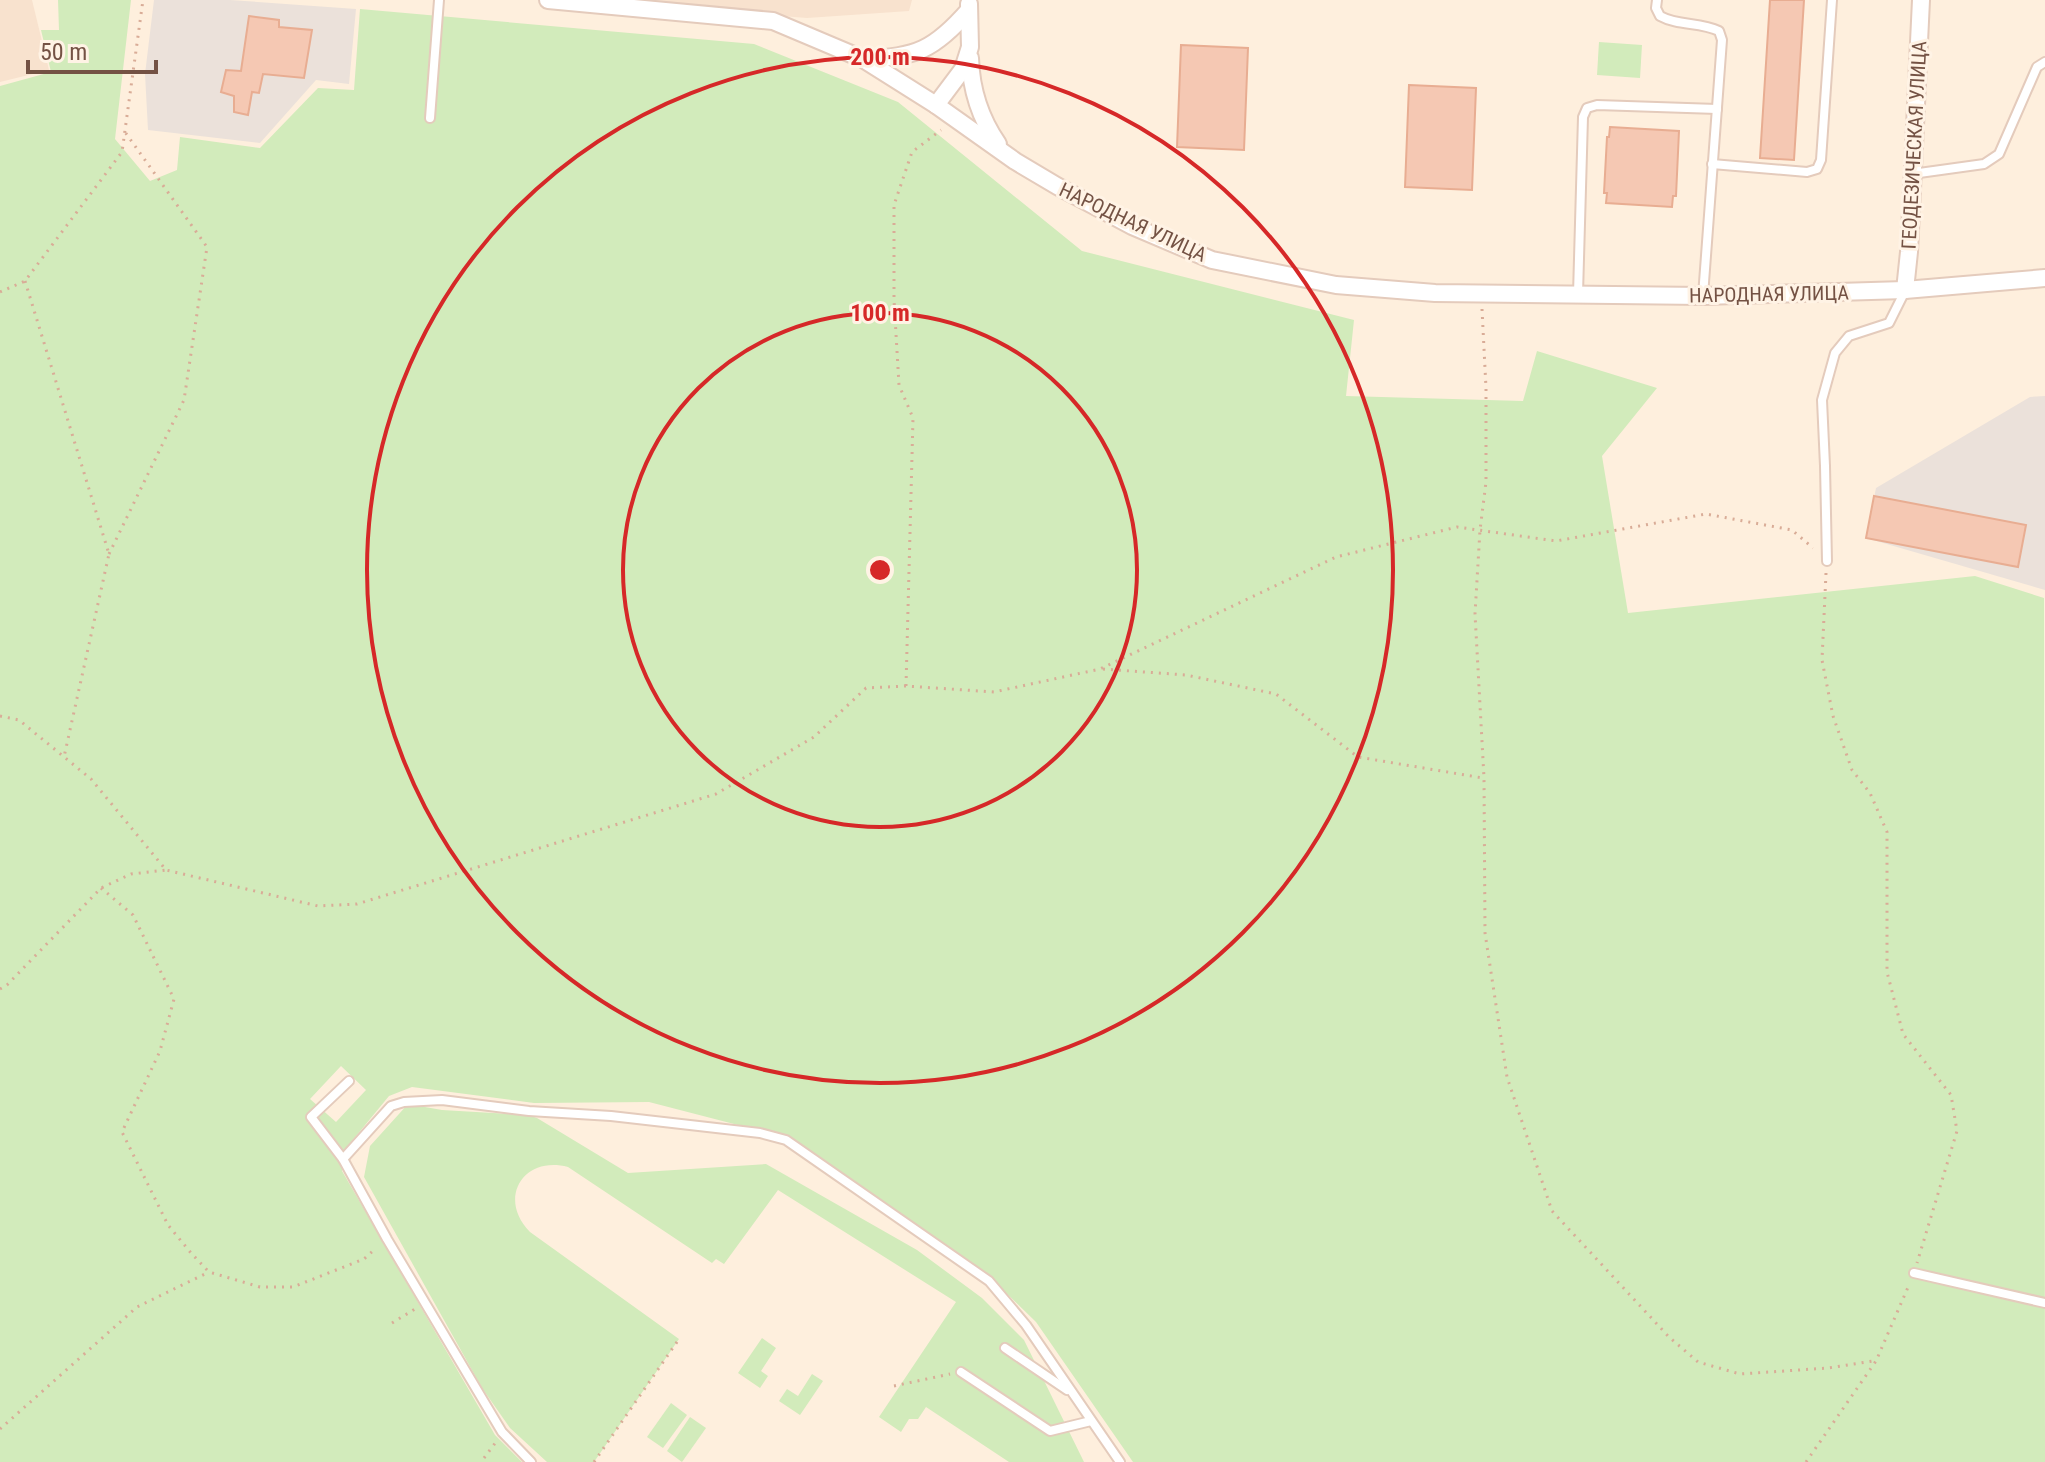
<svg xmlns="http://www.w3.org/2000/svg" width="2045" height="1462" font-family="'Roboto Condensed',sans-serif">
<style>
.residential{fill:#f8e2ce}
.industrial{fill:#ebe1da}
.green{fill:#d2ebbb;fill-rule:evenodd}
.building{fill:#f5c8b3;stroke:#e8ad92;stroke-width:2}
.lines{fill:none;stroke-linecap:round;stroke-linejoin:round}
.service-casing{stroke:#e4cbbc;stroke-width:12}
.minor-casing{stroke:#e4cbbc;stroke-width:20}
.path{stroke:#d9ac97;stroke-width:3;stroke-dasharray:2 6;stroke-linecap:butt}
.service{stroke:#fff;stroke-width:8}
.minor{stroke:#fff;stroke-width:16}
.ring{fill:none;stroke:#d62828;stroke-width:4}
.labels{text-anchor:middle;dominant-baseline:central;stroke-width:6;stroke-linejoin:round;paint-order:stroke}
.street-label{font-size:20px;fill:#745244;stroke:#fff3e5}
.centre{fill:#d62828;stroke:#fff3e5;stroke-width:4}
.ring-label{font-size:24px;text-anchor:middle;font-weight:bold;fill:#d62828;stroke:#fff3e5;stroke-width:6;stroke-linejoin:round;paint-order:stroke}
</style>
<rect width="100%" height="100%" fill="#feefdd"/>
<g class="residential">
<polygon points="0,0 32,0 49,70 0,82"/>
<polygon points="571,0 912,0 909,11 807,18"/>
</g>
<g class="industrial">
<polygon points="154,0 230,0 356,9 349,84 316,80 260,143 148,130 145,74"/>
<polygon points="2045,396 2045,590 1866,538 1876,488 2030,397"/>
</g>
<g class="green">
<path d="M58,0h73l-16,139 35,42 27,-11 3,-33 80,11 58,-60 36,2 6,-81 394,35 144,58 184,149 272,69 -8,76 177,5 14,-50 120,37 -55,68 26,157 347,-37 69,22 1,864h-912l-97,-140 -45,-44 -214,-143 -128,-33 -115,1 -122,-16 -23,9 -42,51 -5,24 153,264 27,27h-522v-1376l51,-14 -10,-42h18zM341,1066l25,24 -30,32 -26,-23z"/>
<polygon points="1599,42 1642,45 1640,78 1597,75"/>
<path d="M408,1104l34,6 86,5 9,3 91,55 138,-9 151,86 65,48 42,42 60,122h-75l-83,-55 -8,12h-9l-8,13 -22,-15 77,-115 -178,-112 -54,74 -8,-5 -4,4 -144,-96c-45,-12 -71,32 -38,65l149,107 -85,123h-47l-37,-34 -28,-40 -118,-211 6,-31z"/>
<polygon points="762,1338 776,1348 761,1371 768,1376 760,1388 738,1373"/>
<polygon points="812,1374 823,1381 800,1415 779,1401 787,1389 798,1396"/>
<polygon points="671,1403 687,1415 663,1448 647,1437"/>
<polygon points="690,1417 706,1428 682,1462 667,1451"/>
</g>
<g class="building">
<polygon points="1770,0 1804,0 1794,160 1760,158"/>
<polygon points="249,16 279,20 279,27 312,30 304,78 263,74 259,93 252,92 248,115 234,112 234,96 221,92 226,70 241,71"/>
<polygon points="1181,45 1248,48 1244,150 1177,147"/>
<polygon points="1409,85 1476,88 1472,190 1405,187"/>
<polygon points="1610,127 1679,131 1676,196 1673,196 1672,207 1606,203 1607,193 1604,193 1607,137 1609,137"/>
<polygon points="1874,496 2026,525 2018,567 1866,538"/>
</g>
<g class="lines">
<defs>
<g id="service">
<path d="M1657,0l-1,8 4,8c18,10 40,6 59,15l3,9 -19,256"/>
<polyline points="430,118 439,0"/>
<polyline points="1712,164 1807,172 1817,169 1821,160 1832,0"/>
<polyline points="1912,174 1984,164 1999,154 2037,67 2045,62"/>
<polyline points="1578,294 1583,117 1587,108 1597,105 1717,109"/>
<polyline points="1827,561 1825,466 1822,400 1835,353 1849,336 1889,323 1905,291"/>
<polyline points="349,1081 311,1117 343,1159 391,1106 404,1102 442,1100 529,1111 611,1116 760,1133 786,1140 989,1281 1026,1325 1120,1462"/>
<polyline points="343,1159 387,1239 502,1432 531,1462"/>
<polyline points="1914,1273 2045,1303"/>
<polyline points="1005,1348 1067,1390"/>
<polyline points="961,1372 1050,1431 1091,1421"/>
</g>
<g id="minor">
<polyline points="548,0 773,21 863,59 936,105 1015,161 1057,186 1132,226 1212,260 1336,285 1435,293 1703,296 1905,290 2045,278"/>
<path d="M970,58c1,31 10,60 28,86"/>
<path d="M864,59c52,-1 71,-10 105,-49"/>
<polyline points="936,105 963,69 970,47 969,4"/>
<polyline points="1905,290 1909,252 1921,0"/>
</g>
</defs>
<use href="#service" class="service-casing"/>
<use href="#minor" class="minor-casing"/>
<g class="path">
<polyline points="25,281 109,554 64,757"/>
<polyline points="0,292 25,281 122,152 143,0"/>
<polyline points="1482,309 1486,388 1486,482 1480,530 1475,614 1484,778 1485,933 1507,1077 1552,1211 1669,1337 1698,1362 1740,1374 1828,1368 1873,1361"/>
<polyline points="109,554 184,400 207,247 125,132"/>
<polyline points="1826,573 1822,660 1833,716 1852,770 1870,793 1887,832 1887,972 1903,1034 1951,1095 1957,1131 1917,1263"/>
<polyline points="1103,669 1186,675 1276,694 1358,757 1483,778"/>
<polyline points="906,686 913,418 899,385 894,300 894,205 912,152 941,130"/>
<polyline points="0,716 19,720 91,779 166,870 318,906 357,904 716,794 814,737 866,688 906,686 994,692 1100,669 1336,557 1457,527 1556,541 1706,514 1792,530 1813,548"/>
<polyline points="101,888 133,915 174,999 160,1051 122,1132 168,1225 191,1253 209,1272 260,1287 293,1287 364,1259 376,1248"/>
<polyline points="0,989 7,985 101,888 131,874 166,870"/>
<polyline points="392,1323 415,1309"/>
<polyline points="894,1386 950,1374"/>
<polyline points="0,1429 137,1307 209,1272"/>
<polyline points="484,1458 496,1442"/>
<polyline points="594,1462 679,1339"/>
<polyline points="1806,1462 1876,1361 1909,1285"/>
</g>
<use href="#service" class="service"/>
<use href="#minor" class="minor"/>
</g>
<g class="ring">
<circle cx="880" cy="570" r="257"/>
<circle cx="880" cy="570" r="513"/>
</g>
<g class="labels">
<g class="street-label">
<text transform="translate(1914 145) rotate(-87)">ГЕОДЕЗИЧЕСКАЯ УЛИЦА</text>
<text transform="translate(1133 222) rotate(25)">НАРОДНАЯ УЛИЦА</text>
<text transform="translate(1769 294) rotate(-1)">НАРОДНАЯ УЛИЦА</text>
</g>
</g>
<circle cx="880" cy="570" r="12" class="centre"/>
<g class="ring-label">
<text x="880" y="65">200 m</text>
<text x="880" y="321">100 m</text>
</g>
<path d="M28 60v12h128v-12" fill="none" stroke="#745244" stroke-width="4"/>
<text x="40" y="60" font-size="24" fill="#745244" stroke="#fff3e5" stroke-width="6" paint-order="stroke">50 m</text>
</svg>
